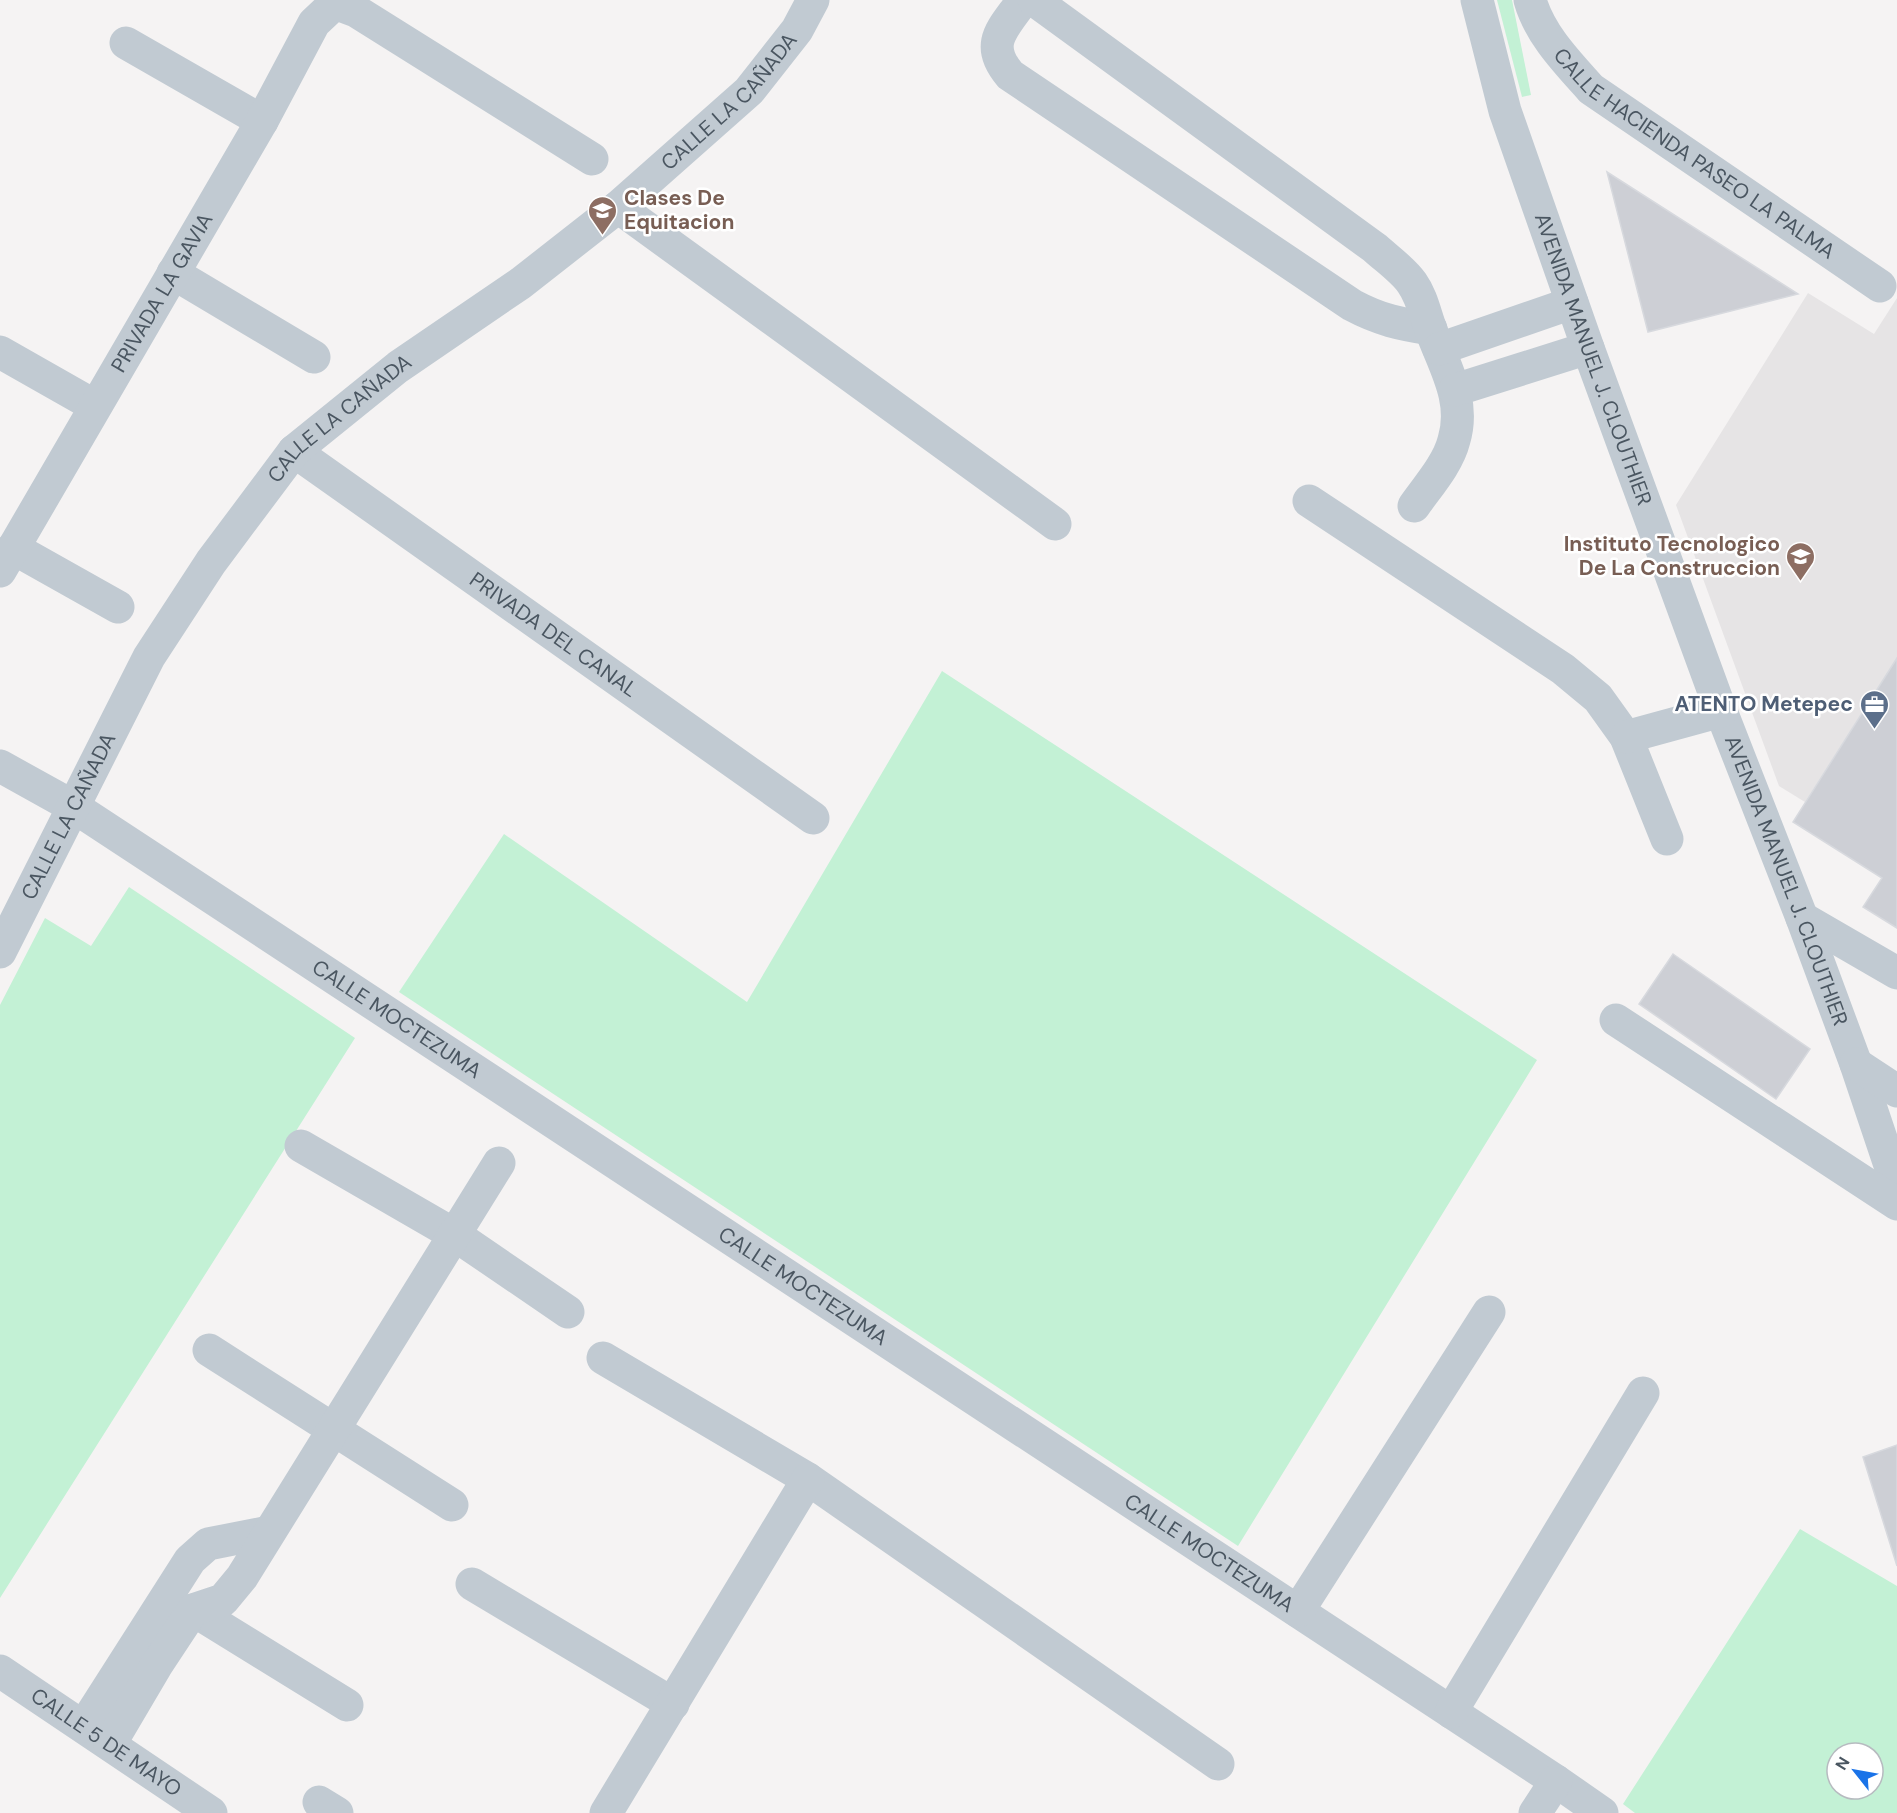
<svg xmlns="http://www.w3.org/2000/svg" width="1897" height="1813" font-family="'DM Sans',sans-serif">
<style>
.education{fill:#e6e4e5}
.green{fill:#c3f1d5;fill-rule:evenodd}
.building{fill:#cdcfd5;stroke:#d7d9de;stroke-width:1.5}
.lines{fill:none;stroke-linecap:round;stroke-linejoin:round}
.minor{stroke:#c1cad2;stroke-width:33}
.labels{text-anchor:middle;dominant-baseline:central;stroke-width:5;stroke-linejoin:round;paint-order:stroke}
.street-label{font-size:21px;fill:#4a5661;stroke:#fff}
.education-label{font-size:21px;font-weight:bold;fill:#785e54;stroke:#fff;text-anchor:start}
.service-label{font-size:21px;font-weight:bold;fill:#4e5e75;stroke:#fff;text-anchor:end}
</style>
<rect width="100%" height="100%" fill="#f5f3f3"/>
<polygon class="education" points="1808,293 1874,334 1897,298 1897,658 1805,802 1779,786 1676,505"/>
<g class="green">
<polygon points="1497,0 1512,0 1531,95 1522,97"/>
<polygon points="942,671 1537,1060 1238,1546 399,992 504,834 747,1002"/>
<polygon points="129,887 355,1038 0,1598 0,1005 45,918 91,946"/>
<path d="M1800,1529l97,57v227h-262l-12,-9zM1837,1753h36v36h-36z"/>
</g>
<g class="building">
<polygon points="1607,172 1798,294 1648,332"/>
<polygon points="1897,658 1897,928 1863,907 1882,878 1793,822"/>
<polygon points="1673,954 1810,1049 1776,1099 1639,1004"/>
<polygon points="1897,1445 1897,1566 1863,1457"/>
</g>
<g class="lines">
<g class="minor">
<path d="M1023,0c-19,28 -40,43 -13,75l342,230c28,15 48,19 79,24"/>
<path d="M1034,0l341,248c12,11 28,22 37,35 10,14 13,31 19,47 13,36 35,70 23,110 -6,24 -26,46 -40,66"/>
<path id="s1" d="M1477,0l28,111 83,237 133,363 81,207 54,146 41,122"/>
<path id="s2" d="M1530,0c10,35 37,62 61,89l289,197"/>
<polyline points="126,43 262,121"/>
<polyline points="618,207 1055,524"/>
<polyline points="173,273 314,357"/>
<polyline points="1439,349 1572,303"/>
<polyline points="0,352 95,406"/>
<polyline points="1455,390 1588,348"/>
<path id="s3" d="M294,451l519,367"/>
<polyline points="1309,501 1563,669 1598,698 1626,737 1667,839"/>
<polyline points="13,548 118,607"/>
<path id="s4" d="M0,571l262,-450 52,-98 17,-16 9,-2 16,6 236,148"/>
<polyline points="1626,737 1721,711"/>
<path id="s5" d="M0,766l74,41 1482,974 46,32"/>
<polyline points="1802,918 1897,973"/>
<path id="s6" d="M0,952l149,-295 62,-95 83,-111 104,-84 123,-84 97,-76 131,-116 48,-61 16,-30"/>
<polyline points="1616,1020 1897,1204"/>
<polyline points="1856,1064 1897,1091"/>
<polyline points="301,1146 455,1235 568,1312"/>
<polyline points="209,1350 452,1505"/>
<polyline points="603,1358 808,1479 1218,1764"/>
<polyline points="472,1584 673,1704"/>
<polyline points="193,1610 347,1705"/>
<polyline points="1298,1611 1489,1312"/>
<path id="s7" d="M0,1671l211,142"/>
<polyline points="1451,1712 1643,1393"/>
<polyline points="84,1726 190,1560 208,1544 269,1532"/>
<polyline points="110,1744 156,1666 193,1610 223,1600 242,1577 499,1163"/>
<polyline points="319,1802 337,1813"/>
<polyline points="606,1813 808,1479"/>
<polyline points="1535,1813 1556,1781"/>
</g>
</g>
<defs>
<symbol id="school-pin" viewBox="-11 -11 22 30"><path d="M0 17L-7.5 6A9.5 9.5 0 1 1 7.5 6Z" fill="#8d6e63" stroke="#fff"/><path d="M0-5L7-2L0 1L-7-2ZM-4 1L0 2.5L4 1V4Q0 6-4 4Z" fill="#fff"/></symbol>
<symbol id="university-pin" viewBox="-11 -11 22 30"><path d="M0 17L-7.5 6A9.5 9.5 0 1 1 7.5 6Z" fill="#8d6e63" stroke="#fff"/><path d="M0-5L7-2L0 1L-7-2ZM-4 1L0 2.5L4 1V4Q0 6-4 4Z" fill="#fff"/></symbol>
<symbol id="office-pin" viewBox="-11 -11 22 30"><path d="M0 17L-7.5 6A9.5 9.5 0 1 1 7.5 6Z" fill="#5c6f8a" stroke="#fff"/><path d="M-6-3h4V-5.5h4V-3h4V5H-6ZM-1-4.5V-3h2v-1.5ZM-6 0V1H6V0Z" fill="#fff"/></symbol>
</defs>
<g fill-rule="evenodd">
<use href="#school-pin" x="586" y="194" width="33" height="45"/>
<use href="#university-pin" x="1784" y="540" width="33" height="45"/>
<use href="#office-pin" x="1858" y="688" width="33" height="45"/>
</g>
<g class="labels">
<g class="street-label">
<text stroke="none"><textPath href="#s6" startOffset="1142">CALLE LA CAÑADA</textPath></text>
<text stroke="none"><textPath href="#s2" startOffset="230">CALLE HACIENDA PASEO LA PALMA</textPath></text>
<text stroke="none"><textPath href="#s4" startOffset="322">PRIVADA LA GAVIA</textPath></text>
<text stroke="none"><textPath href="#s1" startOffset="378">AVENIDA MANUEL J. CLOUTHIER</textPath></text>
<text stroke="none"><textPath href="#s6" startOffset="638">CALLE LA CAÑADA</textPath></text>
<text stroke="none"><textPath href="#s3" startOffset="318">PRIVADA DEL CANAL</textPath></text>
<text stroke="none"><textPath href="#s6" startOffset="152">CALLE LA CAÑADA</textPath></text>
<text stroke="none"><textPath href="#s1" startOffset="934">AVENIDA MANUEL J. CLOUTHIER</textPath></text>
<text stroke="none"><textPath href="#s5" startOffset="471">CALLE MOCTEZUMA</textPath></text>
<text stroke="none"><textPath href="#s5" startOffset="957">CALLE MOCTEZUMA</textPath></text>
<text stroke="none"><textPath href="#s5" startOffset="1443">CALLE MOCTEZUMA</textPath></text>
<text stroke="none"><textPath href="#s7" startOffset="128">CALLE 5 DE MAYO</textPath></text>
</g>
<g class="education-label">
<text x="624" y="198">Clases De<tspan x="624" dy="24">Equitacion</tspan></text>
<text x="1780" y="544" text-anchor="end">Instituto Tecnologico<tspan x="1780" dy="24">De La Construccion</tspan></text>
</g>
<g class="service-label">
<text x="1853" y="704">ATENTO Metepec</text>
</g>
</g>
<g transform="translate(1855 1771) rotate(301)"><circle r="28" fill="#ffffff" stroke="#b7bbc0" stroke-width="1.5"/>
<path d="M0-4.5L10 22L0 15L-10 22Z" fill="#1a73e8"/>
<text y="-9" font-size="16" font-weight="bold" text-anchor="middle" fill="#4a5661">N</text>
</g>
</svg>
